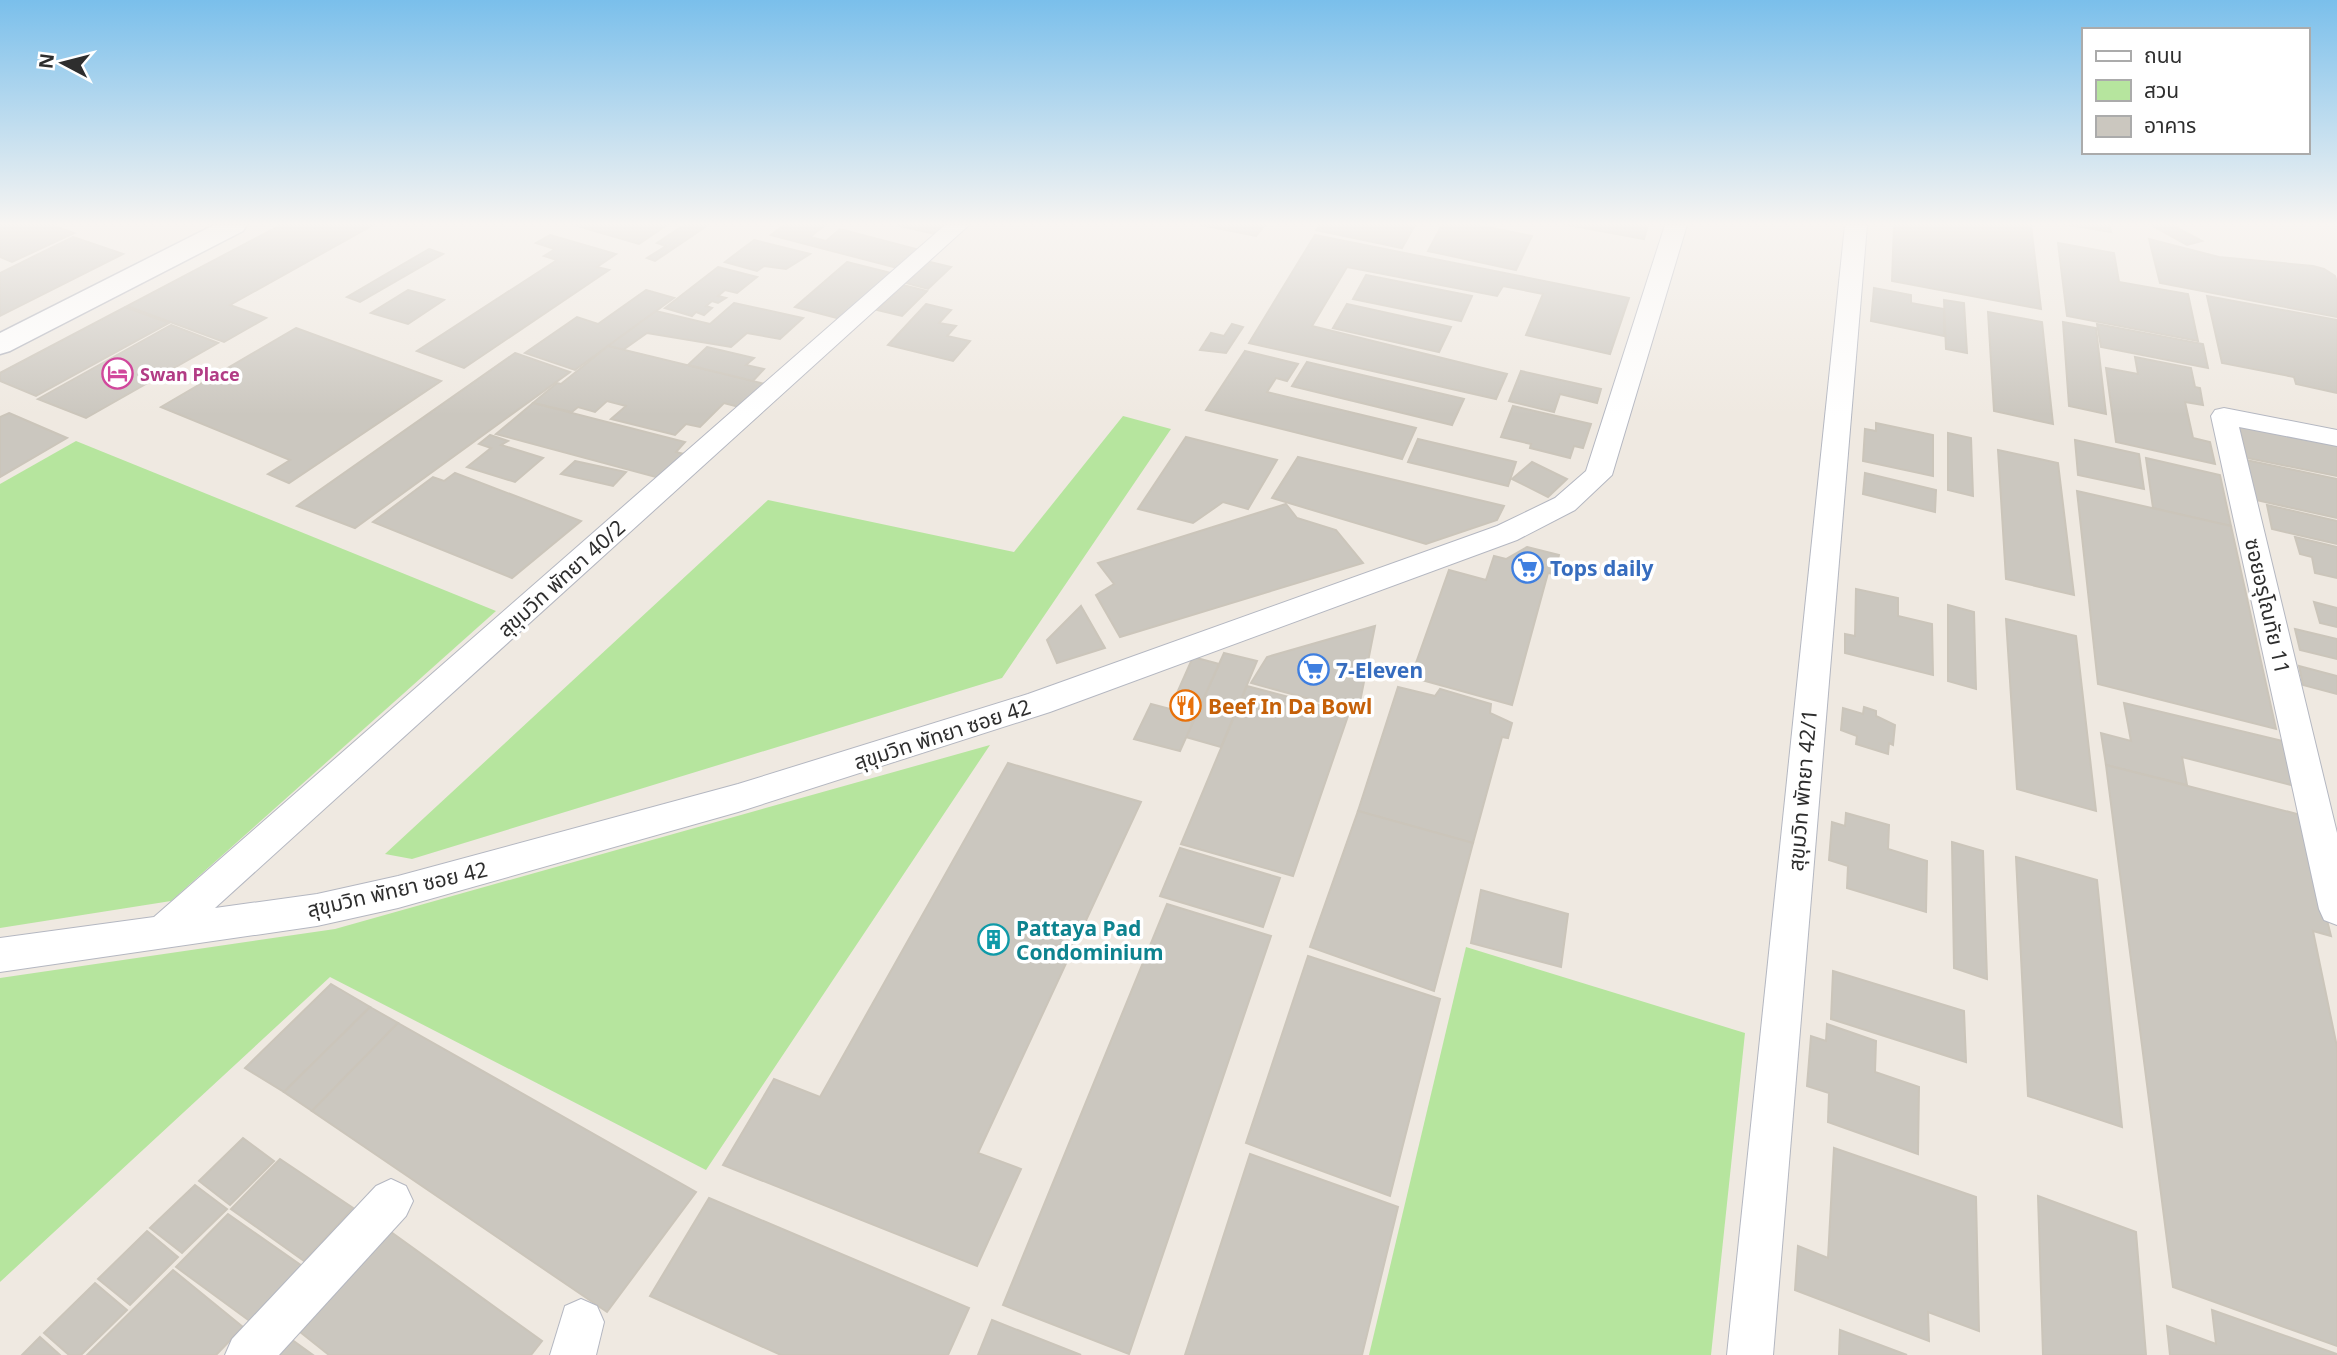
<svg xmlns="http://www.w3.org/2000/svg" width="2337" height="1355" font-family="'Noto Sans','Noto Sans Thai',sans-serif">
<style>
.green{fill:#b6e59e}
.building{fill:#cbc7bf;stroke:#cbc5ba;stroke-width:2}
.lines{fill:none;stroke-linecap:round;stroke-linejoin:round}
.minor-casing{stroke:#b4b7c1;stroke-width:2}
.secondary-casing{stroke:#b4b7c1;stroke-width:3}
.minor{fill:#fff;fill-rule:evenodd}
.secondary{fill:#fff;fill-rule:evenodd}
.labels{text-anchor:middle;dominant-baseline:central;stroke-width:7;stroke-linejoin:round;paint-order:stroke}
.far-hotel-label{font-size:18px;font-weight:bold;fill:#b23c85;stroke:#fff;text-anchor:start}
.shop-label{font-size:21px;font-weight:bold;fill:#366cbe;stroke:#fff;text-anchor:start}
.street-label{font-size:21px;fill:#2e2e2e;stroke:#fff}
.food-label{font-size:21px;font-weight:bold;fill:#c56008;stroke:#fff;text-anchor:start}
.culture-label{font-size:21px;font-weight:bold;fill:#0d838f;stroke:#fff;text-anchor:start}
</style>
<rect width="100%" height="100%" fill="#efe9e1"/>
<g class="green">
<polygon points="1123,416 1171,429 1002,678 412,859 385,854 768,500 1014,552"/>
<polygon points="76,441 496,611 171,901 0,928 0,484"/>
<polygon points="990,745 706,1170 330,977 0,1282 0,978 335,929"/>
<polygon points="1466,947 1745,1033 1711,1355 1369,1355"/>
</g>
<g class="building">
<polygon points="0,225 52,225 74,233 12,262 0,257"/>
<polygon points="281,225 373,225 230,305 266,318 224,342 127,306"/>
<polygon points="574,225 667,225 639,244"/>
<polygon points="684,225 708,225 655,261 647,258 666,246 657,243"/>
<polygon points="784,225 825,225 810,237 826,241 840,229 916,249 897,268 771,235"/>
<polygon points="896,225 950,225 939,235"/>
<polygon points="1201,225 1265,225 1256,236"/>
<polygon points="1320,225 1415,225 1402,248 1316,230"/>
<polygon points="1442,225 1477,225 1532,236 1516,270 1428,251"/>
<polygon points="1568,225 1648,225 1644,239"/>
<polygon points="1894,225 2031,225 2041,309 1892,281"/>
<polygon points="2069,225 2109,225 2111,232"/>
<polygon points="2151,225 2172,225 2202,241 2187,245"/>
<polygon points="550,235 616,254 597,267 609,270 464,368 417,351 557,260 544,256 555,249 536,243"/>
<polygon points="1315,235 1629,298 1610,354 1526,335 1543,294 1503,286 1497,296 1347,267 1312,326 1507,374 1496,399 1249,343"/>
<polygon points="73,237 123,254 0,316 0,273"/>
<polygon points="2149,239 2219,257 2313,266 2324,269 2335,276 2337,283 2337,317 2160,283"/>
<polygon points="754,240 810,254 786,269 764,266 757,271 725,262"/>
<polygon points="2058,243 2114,253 2119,282 2188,294 2198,341 2067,316"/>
<polygon points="429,249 443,254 360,302 347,297"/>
<polygon points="847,262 895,274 844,320 795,307"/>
<polygon points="930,262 951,267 928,289 906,283"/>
<polygon points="718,267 757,277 737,293 725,290 718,296 726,298 718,303 712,301 706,306 712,308 704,315 696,312 692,316 665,308"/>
<polygon points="1366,275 1472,296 1461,321 1353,299"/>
<polygon points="903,285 927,291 902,316 877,310"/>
<polygon points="1874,288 1911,295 1911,303 1944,309 1944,336 1871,321"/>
<polygon points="408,290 444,300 408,324 371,313"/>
<polygon points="646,290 674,298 575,370 525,353 577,317 598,324"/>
<polygon points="2207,296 2337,320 2337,393 2296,384 2294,377 2222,363"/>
<polygon points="1944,300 1964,303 1967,353 1946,349"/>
<polygon points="734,303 803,318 780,339 747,333 731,347 647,333 623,350 608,346 656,311 710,324"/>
<polygon points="926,304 951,310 939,323 956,326 947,336 970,341 953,361 888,345"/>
<polygon points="1347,304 1451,327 1439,352 1333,328"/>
<polygon points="125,307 169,323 36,396 0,381 0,373"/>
<polygon points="1988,312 2042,322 2053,424 1994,411"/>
<polygon points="2063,322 2096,328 2106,414 2069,406"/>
<polygon points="1232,324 1243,327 1226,353 1200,350 1211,333 1224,336"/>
<polygon points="2097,324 2203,344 2208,368 2101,347"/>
<polygon points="171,325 218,343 86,418 38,399"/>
<polygon points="296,328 441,381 289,483 268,474 290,460 161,407"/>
<polygon points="608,346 769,385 746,409 724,403 700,427 686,424 675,435 611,419 626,406 607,401 595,412 578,407 572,412 533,403 557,383 561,384"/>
<polygon points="707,347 754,358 746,365 764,369 753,381 688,365"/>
<polygon points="1245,351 1298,364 1287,381 1276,378 1267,392 1416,428 1402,459 1206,410"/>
<polygon points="515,353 570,372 355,528 297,506"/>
<polygon points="2135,357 2191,368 2195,387 2200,388 2203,405 2185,402 2193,438 2210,442 2215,464 2116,442 2106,368 2138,374"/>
<polygon points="1307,362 1464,399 1452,425 1292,386"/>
<polygon points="1521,371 1601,389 1597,403 1560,394 1554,412 1509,401"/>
<polygon points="533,403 685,442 676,452 688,455 663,479 496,434"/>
<polygon points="1513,406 1591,424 1583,448 1574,446 1570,458 1530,448 1531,444 1501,437"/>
<polygon points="9,413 67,438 0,477 0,417"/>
<polygon points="1876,423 1933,435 1933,476 1863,461 1865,429 1876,431"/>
<polygon points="2239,426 2337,446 2337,476 2247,458"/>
<polygon points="1948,433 1971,438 1973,496 1948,490"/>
<polygon points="490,435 508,441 501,445 543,458 515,482 467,467 491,448 479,444"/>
<polygon points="1186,437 1277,460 1248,509 1223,502 1193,523 1138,509"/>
<polygon points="1418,439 1516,462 1508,486 1408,462"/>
<polygon points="2075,440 2139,454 2144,489 2078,475"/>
<polygon points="1998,450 2058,463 2074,595 2006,579"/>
<polygon points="1298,457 1504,506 1497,520 1426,544 1272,498"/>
<polygon points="2146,458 2220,475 2231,526 2153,508"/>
<polygon points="2246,460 2337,479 2337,518 2256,500"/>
<polygon points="575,461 626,472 613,486 561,474"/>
<polygon points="1532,462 1567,479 1548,497 1512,479"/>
<polygon points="455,473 581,521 512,578 373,522 433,477 444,481"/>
<polygon points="1865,473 1936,490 1935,512 1863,494"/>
<polygon points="2077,491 2231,526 2276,729 2098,684"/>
<polygon points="1286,504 1297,518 1336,530 1363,563 1120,637 1096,595 1114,584 1098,563"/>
<polygon points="2267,505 2337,521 2337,544 2272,529"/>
<polygon points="2295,537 2337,547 2337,578 2315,573 2312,557 2300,554"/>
<polygon points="1527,547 1559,555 1554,574 1548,573 1512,705 1411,677 1449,570 1486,580 1494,556 1506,559"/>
<polygon points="1856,589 1898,598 1898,616 1932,624 1933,675 1845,653 1845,634 1855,636"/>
<polygon points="2314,602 2337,608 2337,627 2320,623"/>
<polygon points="1948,605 1974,612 1976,689 1948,681"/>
<polygon points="1081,606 1105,648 1057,663 1047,640"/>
<polygon points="2006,619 2076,636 2096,811 2017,789"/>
<polygon points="1375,626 1358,712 1251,683 1267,657"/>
<polygon points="2295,629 2337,639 2337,659 2300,650"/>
<polygon points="1224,653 1257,661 1221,747 1186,737"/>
<polygon points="1193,657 1219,664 1180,751 1134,739 1151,704 1170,709"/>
<polygon points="2299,666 2337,676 2337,694 2303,685"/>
<polygon points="1247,686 1349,713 1293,876 1181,844"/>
<polygon points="1398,687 1435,696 1440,689 1491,704 1490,713 1512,723 1508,738 1502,737 1473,843 1358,811"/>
<polygon points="2124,703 2283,741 2295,786 2182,757 2187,785 2106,765 2101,733 2131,741"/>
<polygon points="1864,707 1876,711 1876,716 1895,725 1893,745 1889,743 1888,754 1856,744 1857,736 1841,730 1843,708 1863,714"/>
<polygon points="1008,763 1141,802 978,1153 1021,1169 977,1266 723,1165 774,1079 820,1097"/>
<polygon points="2106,765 2301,815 2331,936 2313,931 2337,1047 2337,1346 2173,1287"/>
<polygon points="1358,811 1473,843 1434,991 1310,947"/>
<polygon points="1846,813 1889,825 1888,849 1927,861 1926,912 1847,888 1848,866 1829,860 1832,822 1845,826"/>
<polygon points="1952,842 1983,851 1987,979 1954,968"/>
<polygon points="1180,848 1280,878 1263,927 1160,896"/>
<polygon points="2016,857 2097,880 2122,1127 2028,1096"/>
<polygon points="1481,890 1568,914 1561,967 1471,943"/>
<polygon points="1167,904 1271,936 1129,1354 1003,1305"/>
<polygon points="1308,956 1440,999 1390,1196 1246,1143"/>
<polygon points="1833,971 1964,1011 1966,1062 1831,1019"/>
<polygon points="331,984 370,1007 284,1092 245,1068"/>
<polygon points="370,1007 398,1023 312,1111 284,1092"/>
<polygon points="398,1023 696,1192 607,1312 312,1111"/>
<polygon points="1827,1024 1876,1041 1875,1072 1919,1087 1918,1154 1828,1122 1829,1093 1807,1086 1811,1036 1826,1041"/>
<polygon points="243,1138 274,1161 230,1205 199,1181"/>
<polygon points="1834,1148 1976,1197 1979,1331 1928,1312 1929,1341 1795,1290 1798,1246 1828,1258"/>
<polygon points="1250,1154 1398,1207 1362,1355 1185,1355"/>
<polygon points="280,1159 353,1208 304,1261 231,1209"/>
<polygon points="195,1185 227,1209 182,1253 150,1228"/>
<polygon points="2038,1196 2136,1232 2146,1355 2043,1355"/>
<polygon points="709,1198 969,1308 948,1355 781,1355 650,1296"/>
<polygon points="228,1214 302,1266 251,1322 176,1267"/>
<polygon points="147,1231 178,1257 130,1305 98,1279"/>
<polygon points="391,1232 542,1341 531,1355 329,1355 300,1332"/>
<polygon points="173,1270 243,1327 216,1355 87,1355"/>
<polygon points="95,1283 127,1310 81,1355 69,1355 44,1333"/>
<polygon points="2212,1310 2337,1354 2337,1355 2170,1355 2167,1326 2216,1344"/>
<polygon points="992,1320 1081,1355 978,1355"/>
<polygon points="1840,1330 1907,1355 1839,1355"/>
<polygon points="284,1334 313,1355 265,1355"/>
<polygon points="40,1337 60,1355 22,1355"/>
</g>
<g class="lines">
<defs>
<g id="minor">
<polygon points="945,225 969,225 215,908 317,894 398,876 738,784 1028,694 1497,526 1555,498 1586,471 1665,225 1687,225 1612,475 1575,510 1517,540 1050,712 738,812 398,908 317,926 0,972 0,938 154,917"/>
<polygon points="1845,225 1867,225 1773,1355 1727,1355"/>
<polygon points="2224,408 2337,430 2337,446 2239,427 2337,833 2337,925 2324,920 2319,909 2211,416 2215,410"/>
<polygon points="391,1179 406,1186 413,1201 406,1216 279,1355 225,1355 232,1339 376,1186"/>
<polygon points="581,1299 597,1306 604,1322 596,1355 550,1355 565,1306"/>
</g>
<polygon id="secondary" points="214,225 247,225 243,231 10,351 0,354 0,333"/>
</defs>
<use href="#minor" class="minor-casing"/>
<use href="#secondary" class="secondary-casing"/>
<use href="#minor" class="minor"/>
<use href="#secondary" class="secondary"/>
</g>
<linearGradient id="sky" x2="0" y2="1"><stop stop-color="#7abfeb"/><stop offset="0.54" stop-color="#f8f5f2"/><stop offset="1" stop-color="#f8f5f2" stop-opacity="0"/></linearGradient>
<rect width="2337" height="415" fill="url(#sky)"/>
<defs>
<symbol id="hotel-ring" viewBox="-11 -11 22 22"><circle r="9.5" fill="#fff" stroke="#d1479c" stroke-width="1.5"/><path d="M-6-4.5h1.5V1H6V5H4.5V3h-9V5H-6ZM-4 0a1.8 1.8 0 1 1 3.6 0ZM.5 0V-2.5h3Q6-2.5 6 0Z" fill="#d1479c"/></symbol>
<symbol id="supermarket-ring" viewBox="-11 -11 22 22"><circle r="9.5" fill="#fff" stroke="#3f7fe0" stroke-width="1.5"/><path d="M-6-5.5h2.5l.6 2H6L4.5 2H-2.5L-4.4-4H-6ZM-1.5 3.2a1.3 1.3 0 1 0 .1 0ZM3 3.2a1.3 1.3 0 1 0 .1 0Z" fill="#3f7fe0"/></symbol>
<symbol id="restaurant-ring" viewBox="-11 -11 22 22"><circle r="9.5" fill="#fff" stroke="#e8710a" stroke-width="1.5"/><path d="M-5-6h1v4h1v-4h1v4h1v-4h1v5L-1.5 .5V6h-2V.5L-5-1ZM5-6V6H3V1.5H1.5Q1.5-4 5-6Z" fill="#e8710a"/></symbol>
<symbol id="building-ring" viewBox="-11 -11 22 22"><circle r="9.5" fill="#fff" stroke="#0f9aa8" stroke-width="1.5"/><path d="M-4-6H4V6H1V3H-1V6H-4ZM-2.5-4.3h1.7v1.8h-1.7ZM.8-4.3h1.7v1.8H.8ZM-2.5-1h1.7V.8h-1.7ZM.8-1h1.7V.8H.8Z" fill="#0f9aa8"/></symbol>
</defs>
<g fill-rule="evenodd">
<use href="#hotel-ring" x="100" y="356" width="35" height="35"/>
<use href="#supermarket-ring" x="1510" y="550" width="35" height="35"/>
<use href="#supermarket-ring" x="1296" y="652" width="35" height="35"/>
<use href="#restaurant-ring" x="1168" y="688" width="35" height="35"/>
<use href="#building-ring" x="976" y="922" width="35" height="35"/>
</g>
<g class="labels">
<g class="far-hotel-label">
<text x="140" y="374">Swan Place</text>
</g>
<g class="shop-label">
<text x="1550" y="568">Tops daily</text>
<text x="1336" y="670">7-Eleven</text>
</g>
<g class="street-label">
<text transform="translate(561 578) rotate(-42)">สุขุมวิท พัทยา 40/2</text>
<text transform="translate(2268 606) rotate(77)">ซอยอรุโณทัย 11</text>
<text transform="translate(942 734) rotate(-18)">สุขุมวิท พัทยา ซอย 42</text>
<text transform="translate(1802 790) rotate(-85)">สุขุมวิท พัทยา 42/1</text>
<text transform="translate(397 889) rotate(-13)">สุขุมวิท พัทยา ซอย 42</text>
</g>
<g class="food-label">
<text x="1208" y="706">Beef In Da Bowl</text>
</g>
<g class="culture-label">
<text x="1016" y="928">Pattaya Pad<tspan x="1016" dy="24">Condominium</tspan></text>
</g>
</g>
<rect x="2082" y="28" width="228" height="126" fill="#ffffff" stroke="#ababab" stroke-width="2"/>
<rect x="2096" y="51" width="35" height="10" fill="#ffffff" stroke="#ababab" stroke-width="2"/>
<text x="2144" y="63" font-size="21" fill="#2e2e2e">ถนน</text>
<rect x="2096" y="80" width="35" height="21" fill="#b6e59e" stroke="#ababab" stroke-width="2"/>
<text x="2144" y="98" font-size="21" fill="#2e2e2e">สวน</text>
<rect x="2096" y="116" width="35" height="21" fill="#cbc7bf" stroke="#ababab" stroke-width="2"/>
<text x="2144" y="133" font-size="21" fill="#2e2e2e">อาคาร</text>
<g transform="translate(63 63) rotate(277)" stroke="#ffffff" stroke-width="5" paint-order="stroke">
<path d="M0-5L12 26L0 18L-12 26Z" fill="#2e2e2e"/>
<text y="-10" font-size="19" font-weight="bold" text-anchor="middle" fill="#2e2e2e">N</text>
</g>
</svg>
